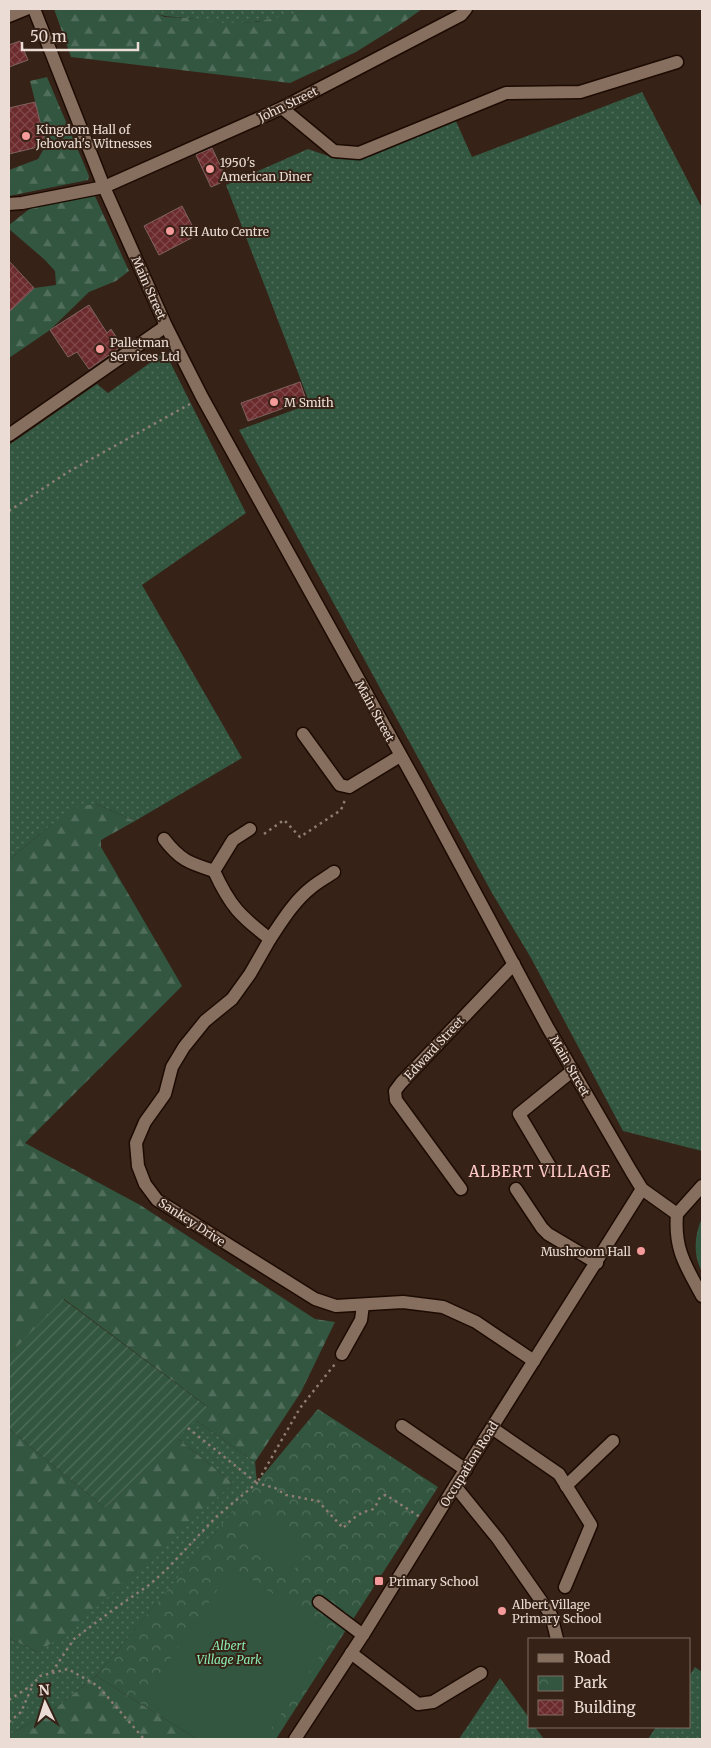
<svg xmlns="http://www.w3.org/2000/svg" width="711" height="1748" font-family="Merriweather,serif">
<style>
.grass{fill:url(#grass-dots)}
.forest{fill:url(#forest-firs)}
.park{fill:url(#park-crowns)}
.garden{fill:url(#garden-furrows)}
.pitch{fill:#325640}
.building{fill:url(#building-cross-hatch);stroke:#7f6361}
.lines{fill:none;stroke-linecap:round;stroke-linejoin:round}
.minor-casing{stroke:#1d0b02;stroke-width:15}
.path{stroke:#8e7d73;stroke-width:2.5;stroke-dasharray:2.5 4;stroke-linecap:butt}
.minor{stroke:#876f60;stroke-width:12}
.poi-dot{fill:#f59b9b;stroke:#362216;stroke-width:2}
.labels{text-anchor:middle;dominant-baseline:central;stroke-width:4;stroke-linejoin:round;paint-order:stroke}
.street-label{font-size:12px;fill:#ebddd5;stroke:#362216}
.poi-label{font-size:12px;fill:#ebddd5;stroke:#362216;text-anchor:start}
.park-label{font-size:12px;font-style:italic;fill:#89e9af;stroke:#362216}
.quarter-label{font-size:15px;letter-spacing:1px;fill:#ffcac9;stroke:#362216}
</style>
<defs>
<pattern id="grass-dots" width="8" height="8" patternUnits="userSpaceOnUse" patternTransform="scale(1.25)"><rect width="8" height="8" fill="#325640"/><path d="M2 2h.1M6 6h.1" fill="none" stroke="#506e5b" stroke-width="1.8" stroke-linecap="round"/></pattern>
<pattern id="forest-firs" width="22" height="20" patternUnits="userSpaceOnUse" patternTransform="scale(1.25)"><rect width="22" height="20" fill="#325640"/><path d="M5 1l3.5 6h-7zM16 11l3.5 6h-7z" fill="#506e5b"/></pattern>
<pattern id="park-crowns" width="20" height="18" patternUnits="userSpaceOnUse" patternTransform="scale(1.25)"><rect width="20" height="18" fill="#325640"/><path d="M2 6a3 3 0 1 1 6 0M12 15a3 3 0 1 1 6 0" fill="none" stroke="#506e5b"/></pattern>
<pattern id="garden-furrows" width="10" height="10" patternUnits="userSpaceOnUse" patternTransform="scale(1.25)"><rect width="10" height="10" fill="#325640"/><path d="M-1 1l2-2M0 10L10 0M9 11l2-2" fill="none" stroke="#506e5b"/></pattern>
<pattern id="building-cross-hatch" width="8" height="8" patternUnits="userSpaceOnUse" patternTransform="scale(1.25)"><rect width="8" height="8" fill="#6b2a2c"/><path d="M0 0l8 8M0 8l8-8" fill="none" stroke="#80484a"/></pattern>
</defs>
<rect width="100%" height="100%" fill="#362216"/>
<g class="grass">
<path d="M144,9h164c-26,10 -56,15 -84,14 -12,0 -23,-3 -35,-5 -16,-1 -30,-1 -45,-9z"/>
<polygon points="642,92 702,208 702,1151 623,1131 531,958 492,893 239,430 310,404 226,185 308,149 337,159 361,158 455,119 472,157"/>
<polygon points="165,352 246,513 142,585 242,758 135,821 96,804 51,825 9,860 9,445 97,384 108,393"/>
<polygon points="195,1420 255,1462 257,1483 96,1676 57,1707 9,1735 9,1638 38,1652 233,1483 177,1438"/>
<polygon points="695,1667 702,1672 702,1739 648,1739 656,1727 690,1727 690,1675"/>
<polygon points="500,1678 530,1719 530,1727 535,1727 544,1739 459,1739"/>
</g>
<g class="forest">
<polygon points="54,9 144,9 165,17 188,18 223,23 256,22 296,13 308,9 422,9 404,22 356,52 290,83 71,57"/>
<polygon points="47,77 89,176 88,180 9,196 9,170 38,159 46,145 30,81"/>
<polygon points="94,194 129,271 116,281 89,292 50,330 9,358 9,312 34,288 56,285 55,271 45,260 9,229 9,225 32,207"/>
<polygon points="96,804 135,821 101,840 101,847 182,986 25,1143 140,1205 315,1319 335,1322 301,1392 255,1462 195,1420 208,1407 64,1299 9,1355 9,860 51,825 77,807"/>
<path d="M702,1218v54c-9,-17 -8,-36 0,-54z"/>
<polygon points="9,1429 105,1508 177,1438 233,1483 153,1557 70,1631 38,1652 9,1638"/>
<polygon points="96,1676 197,1739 9,1739 9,1735 57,1707"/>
</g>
<polygon class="park" points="318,1409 438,1487 276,1739 197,1739 96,1676"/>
<polygon class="garden" points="63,1299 209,1408 105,1508 9,1429 9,1355"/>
<g class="pitch">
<polygon points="267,1517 309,1551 290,1574 248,1541"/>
<polygon points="233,1567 334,1635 264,1739 202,1739 143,1699"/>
</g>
<g class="building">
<polygon points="20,41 28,60 9,67 9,45"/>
<polygon points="35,102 46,145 9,154 9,108"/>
<polygon points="212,148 227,180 211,187 196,155"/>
<polygon points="182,206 197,235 159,255 144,226"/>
<polygon points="9,261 34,288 9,312"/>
<polygon points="89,305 107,333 111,329 122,346 89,369 77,352 68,357 50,330"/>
<polygon points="300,382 306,400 248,421 241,403"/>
</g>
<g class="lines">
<defs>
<g id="minor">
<polyline points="34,9 104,187 166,326 202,397 419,788 548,1028 631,1171 642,1189 677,1214"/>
<polyline points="9,16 26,9"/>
<polyline points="282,108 334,151 359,153 506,93 580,92 677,62"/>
<polyline points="9,204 22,203 104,187 282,108 461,15 466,9"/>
<polyline points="9,435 166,326"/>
<polyline points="303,734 340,785 349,787 400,756"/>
<path d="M164,839c16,21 25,24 50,32l19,-31 17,-11"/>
<path d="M214,871c16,35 26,45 56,68l-20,35 -18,25 -27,22 -21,26 -12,20 -7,27 -20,28 -9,21 2,23 7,18 12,16 158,99 21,7 67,-4 40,5 33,15 58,39"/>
<path d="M270,939c12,-18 24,-38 42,-52 6,-5 15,-10 22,-15"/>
<polyline points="551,1168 519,1114 572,1071"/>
<polyline points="461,1189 396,1100 395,1091 401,1083 514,964"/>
<polyline points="516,1189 542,1228 548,1234 597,1263"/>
<path d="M677,1214c-3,36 9,52 25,82"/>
<polyline points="677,1214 702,1186"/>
<polyline points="342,1354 361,1320 363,1305"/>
<polyline points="402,1426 466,1470"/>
<polyline points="492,1428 559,1474 591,1525 565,1587"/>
<polyline points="455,1486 498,1539 551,1615 557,1639"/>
<polyline points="566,1486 613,1441"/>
<polyline points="319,1602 363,1635"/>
<polyline points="351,1653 418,1704 433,1702 481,1673"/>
<polyline points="295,1739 363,1635 455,1486 642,1189"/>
</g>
</defs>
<use href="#minor" class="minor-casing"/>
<g class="path">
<polyline points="9,511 68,472 190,404"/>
<polyline points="264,834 284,820 300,837 341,810 345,800"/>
<polyline points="188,1428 257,1483 300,1408 335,1364"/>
<path d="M52,1672l22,-33 36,-27 39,-27 16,-14 51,-54 41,-34 18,5 11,7 32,6 25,27c5,-5 12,-12 19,-15 3,-2 8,-2 11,-4 6,-5 3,-12 13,-14l34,22"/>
<polyline points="9,1700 32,1685 40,1676 68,1669 98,1686 144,1739"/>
<polyline points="9,1722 21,1712 32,1687"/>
</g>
<use href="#minor" class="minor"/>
</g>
<g class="poi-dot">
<circle cx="26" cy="136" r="5"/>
<circle cx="210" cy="169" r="5"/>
<circle cx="170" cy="231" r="5"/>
<circle cx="100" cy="349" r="5"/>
<circle cx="274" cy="402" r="5"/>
<circle cx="641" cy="1251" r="5"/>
<rect x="374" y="1576" width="10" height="10" rx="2.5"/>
<circle cx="502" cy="1611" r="5"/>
</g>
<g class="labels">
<g class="street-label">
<text transform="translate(288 104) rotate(-26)">John Street</text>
<text transform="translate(149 288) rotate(66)">Main Street</text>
<text transform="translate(375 711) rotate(61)">Main Street</text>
<text transform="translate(434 1048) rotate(-47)">Edward Street</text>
<text transform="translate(570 1066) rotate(60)">Main Street</text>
<text transform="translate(192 1222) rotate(33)">Sankey Drive</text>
<text transform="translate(469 1464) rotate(-58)">Occupation Road</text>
</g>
<g class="poi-label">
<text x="36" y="129">Kingdom Hall of<tspan x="36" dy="14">Jehovah's Witnesses</tspan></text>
<text x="220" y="162">1950's<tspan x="220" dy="14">American Diner</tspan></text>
<text x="180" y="231">KH Auto Centre</text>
<text x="110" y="342">Palletman<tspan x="110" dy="14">Services Ltd</tspan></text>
<text x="284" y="402">M Smith</text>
<text x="631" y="1251" text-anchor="end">Mushroom Hall</text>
<text x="389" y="1581">Primary School</text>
<text x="512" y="1604">Albert Village<tspan x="512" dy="14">Primary School</tspan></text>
</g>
<g class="park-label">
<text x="229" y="1645">Albert<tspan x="229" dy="14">Village Park</tspan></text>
</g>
<g class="quarter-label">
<text x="540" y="1171">ALBERT VILLAGE</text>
</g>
</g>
<rect width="711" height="1748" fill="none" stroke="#ebddd5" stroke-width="20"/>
<rect x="528" y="1638" width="162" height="90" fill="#362216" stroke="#7e6d62"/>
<rect x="538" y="1654" width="25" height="8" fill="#876f60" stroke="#7e6d62"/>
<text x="574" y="1663" font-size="15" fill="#ebddd5">Road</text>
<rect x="538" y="1676" width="25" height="15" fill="url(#park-crowns)" stroke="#7e6d62"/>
<text x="574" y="1688" font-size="15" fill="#ebddd5">Park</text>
<rect x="538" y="1700" width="25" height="15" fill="url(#building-cross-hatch)" stroke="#7e6d62"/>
<text x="574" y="1713" font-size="15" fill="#ebddd5">Building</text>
<g transform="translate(45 1703) rotate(356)" stroke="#362216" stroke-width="4" paint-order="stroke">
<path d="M0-4L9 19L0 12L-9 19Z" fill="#ebddd5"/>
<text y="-8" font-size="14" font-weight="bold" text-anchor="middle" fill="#ebddd5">N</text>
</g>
<path d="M22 42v8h116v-8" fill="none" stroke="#ebddd5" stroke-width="2.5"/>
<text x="30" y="42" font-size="15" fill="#ebddd5" stroke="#362216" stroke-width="4" paint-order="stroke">50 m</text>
</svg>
